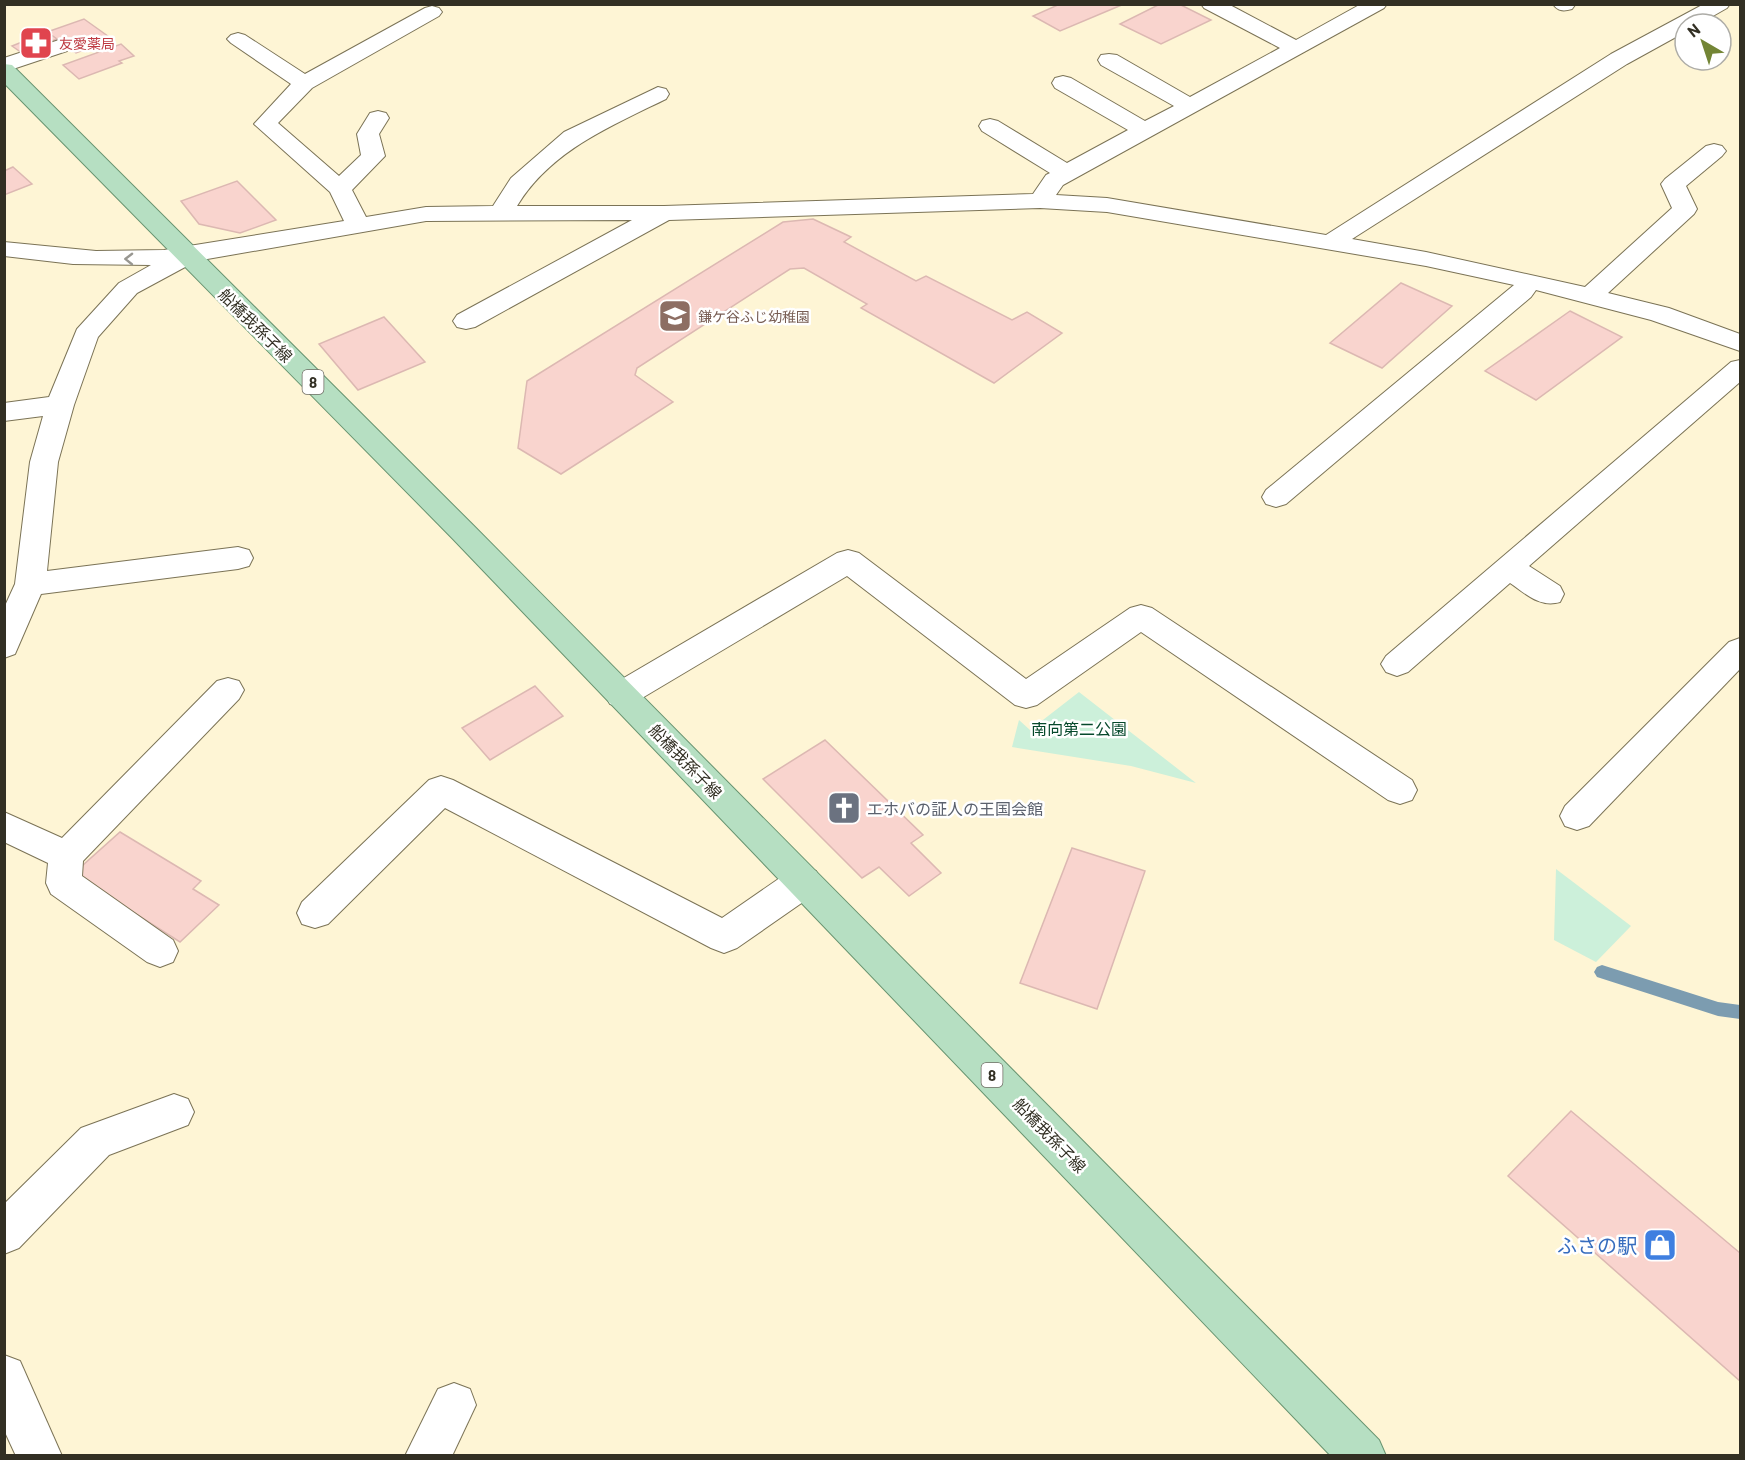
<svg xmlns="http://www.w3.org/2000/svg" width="1745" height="1460" font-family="Barlow,'Noto Sans JP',sans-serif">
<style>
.green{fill:#ccf0da}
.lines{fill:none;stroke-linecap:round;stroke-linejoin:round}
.stream{fill:#7c9cb0;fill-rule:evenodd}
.building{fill:#f9d4ce;stroke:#dcb8b2;stroke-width:1.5}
.minor-casing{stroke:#7b7356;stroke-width:2}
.major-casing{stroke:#689470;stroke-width:2}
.minor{fill:#fff;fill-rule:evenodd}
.major{fill:#b6dfc2;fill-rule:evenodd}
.oneway{stroke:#989791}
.labels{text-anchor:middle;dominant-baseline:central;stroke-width:5;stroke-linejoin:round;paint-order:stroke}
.far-health-label{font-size:14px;fill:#be3a42;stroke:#fff;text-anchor:start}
.far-education-label{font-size:14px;fill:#785e54;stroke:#fff;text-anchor:start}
.shield{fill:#fff;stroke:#706d65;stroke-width:1.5}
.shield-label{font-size:15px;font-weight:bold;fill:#322f23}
.street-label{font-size:16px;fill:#322f23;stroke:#fff}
.park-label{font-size:16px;fill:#06492c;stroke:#fff}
.worship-label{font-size:16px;fill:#5b616d;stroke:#fff;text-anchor:start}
.near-shop-label{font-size:20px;fill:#366cbe;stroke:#fff;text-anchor:end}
</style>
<rect width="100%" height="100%" fill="#fef5d5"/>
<g class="green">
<polygon points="1079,692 1196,783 1131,766 1012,747 1019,720 1030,730"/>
<polygon points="1556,869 1631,926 1596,962 1554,940"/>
</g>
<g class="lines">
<polygon class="stream" points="1602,965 1718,1002 1740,1005 1740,1019 1718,1016 1597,977 1594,972 1597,967"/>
</g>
<g class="building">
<polygon points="1060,4 1124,4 1060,31 1033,16"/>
<polygon points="1160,4 1179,4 1211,20 1161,44 1120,24"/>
<polygon points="84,19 112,39 76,53 47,32"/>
<polygon points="47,32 57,39 22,53 12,46"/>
<polygon points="121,44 134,56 119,61 122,63 79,79 63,65"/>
<polygon points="13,167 32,184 4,195 4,171"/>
<polygon points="237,181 276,220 240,233 199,224 181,201"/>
<polygon points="813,219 851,237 844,242 916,281 926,276 1012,320 1027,312 1062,333 994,383 861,308 867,304 804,268 790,269 637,368 635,375 673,402 561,474 518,448 527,381 783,222"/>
<polygon points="1401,283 1452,306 1382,368 1330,343"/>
<polygon points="1570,311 1622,337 1536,400 1485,371"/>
<polygon points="384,317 425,362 358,390 319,344"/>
<polygon points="535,686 563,716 490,760 462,728"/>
<polygon points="825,740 923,835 911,843 941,873 909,896 879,867 862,878 763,779"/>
<polygon points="120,832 201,881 193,889 219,905 180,942 73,874"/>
<polygon points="1072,848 1145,871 1097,1009 1020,983"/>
<polygon points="1571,1111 1740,1253 1740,1381 1508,1176"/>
</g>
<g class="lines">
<defs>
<g id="minor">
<path d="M1201,4h27l68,36 65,-36h26l-3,4 -321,177 -7,10 51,3 219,37 285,-181 93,-50h26l-3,4 -28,16h-14v8l-58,32 -275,175 74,13 159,35 87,-79 -11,-24 4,-5 41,-33 8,-2 8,2 4,5 -4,5 -36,30 11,23 -3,5 -86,79 61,15 71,26v17l-89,-31 -115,-30 -5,7 -245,207 -10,3 -10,-3 -4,-7 4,-7 248,-205 -88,-19 -319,-54 -67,-4 -371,12 -194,107 -9,2 -9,-2 -4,-6 4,-6 175,-95 -206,1 -236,41 -3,4 -50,27 -39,44 -24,68 -16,57 -11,109 191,-24 11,3 4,8 -4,8 -11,3 -197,25 -26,60 -11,4v-50l11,-24 15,-122 13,-46 -39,5v-18l45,-6 28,-68 42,-46 32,-18 -78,-1 -69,-8v-14l92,9 68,-1 180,-29 -14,-29 -76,-68 37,-40 -60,-41 -4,-4 4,-4 7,-2 7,2 60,39 120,-66 7,-2 7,2 3,4 -3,4 -127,72 -34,35 61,53 22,-21 -4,-21 13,-21 8,-2 8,2 3,5 -10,16 6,22 -33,34 14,27 60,-10 67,-1 18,-28 53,-46 94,-45 8,2 3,5 -3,5c-55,27 -116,52 -149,107h147l369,-12 13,-19 4,-2 -68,-42 -3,-5 3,-5 8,-2 8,2 69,42 61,-33 -73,-42 -3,-5 3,-5 8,-2 8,2 74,43 29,-15 -73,-41 -3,-5 3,-5 8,-1 8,1 73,42 90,-49 -76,-40z"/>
<path d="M1553,4h22v1l-3,4c-7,2 -14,3 -19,-5z"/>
<polygon points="59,40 67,41 70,46 67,51 4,72 4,58"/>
<path d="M1740,360v22l-211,184 31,20 4,8 -4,8c-20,6 -34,-8 -50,-19l-102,89 -11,4 -11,-4 -5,-8 5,-8 345,-294z"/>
<polygon points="848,550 859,553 1026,679 1130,608 1141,605 1152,608 1412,780 1417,790 1412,800 1400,804 1388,800 1141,632 1037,705 1026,708 1015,705 847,576 632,704 621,707 610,704 605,695 610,686 837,553"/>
<polygon points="1740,638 1740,669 1589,826 1577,830 1565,826 1560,816 1565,806 1729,642"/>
<polygon points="228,678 239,681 244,690 239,699 83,861 82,876 173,940 178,951 173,962 160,967 147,962 51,894 46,883 48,863 4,842 4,812 62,838 217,681"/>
<polygon points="441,776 453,780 722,918 790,871 803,867 816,871 821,882 816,893 737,948 724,953 711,948 445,808 328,924 315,928 302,924 297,913 302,902 429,780"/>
<polygon points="174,1094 188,1099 194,1112 188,1125 109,1155 19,1248 4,1254 4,1204 81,1128"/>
<polygon points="4,1355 20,1361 62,1456 16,1456 4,1430"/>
<polygon points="454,1383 470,1389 476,1405 452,1456 405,1456 438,1389"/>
</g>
<polygon id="major" points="4,64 12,65 473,525 1379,1440 1386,1456 1331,1456 453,539 4,83"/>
</defs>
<use href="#minor" class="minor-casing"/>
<use href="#major" class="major-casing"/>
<use href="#minor" class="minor"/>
<use href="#major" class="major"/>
</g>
<defs><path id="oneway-chevron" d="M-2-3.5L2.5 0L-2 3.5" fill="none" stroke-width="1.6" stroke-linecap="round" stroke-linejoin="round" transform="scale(1.5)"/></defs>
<use class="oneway" href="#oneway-chevron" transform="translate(129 259) rotate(-179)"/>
<defs>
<symbol id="pharmacy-square" viewBox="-11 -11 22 22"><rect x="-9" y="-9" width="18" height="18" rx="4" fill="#e0444e" stroke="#fff"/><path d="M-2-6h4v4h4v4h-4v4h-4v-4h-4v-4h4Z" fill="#fff"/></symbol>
<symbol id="school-square" viewBox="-11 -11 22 22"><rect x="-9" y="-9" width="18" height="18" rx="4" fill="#8d6e63" stroke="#fff"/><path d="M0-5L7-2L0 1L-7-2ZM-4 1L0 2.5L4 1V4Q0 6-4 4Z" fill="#fff"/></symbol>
<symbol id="church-square" viewBox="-11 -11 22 22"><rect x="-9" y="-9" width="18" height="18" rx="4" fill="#6b7280" stroke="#fff"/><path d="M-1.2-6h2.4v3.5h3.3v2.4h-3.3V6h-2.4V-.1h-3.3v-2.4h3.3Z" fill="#fff"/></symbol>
<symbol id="shop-square" viewBox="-11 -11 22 22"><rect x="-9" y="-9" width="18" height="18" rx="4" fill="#3f7fe0" stroke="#fff"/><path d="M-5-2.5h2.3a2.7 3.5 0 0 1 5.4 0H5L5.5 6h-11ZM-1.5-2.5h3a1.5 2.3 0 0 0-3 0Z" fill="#fff"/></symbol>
</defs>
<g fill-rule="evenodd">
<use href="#pharmacy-square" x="17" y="24" width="38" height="38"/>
<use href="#school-square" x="656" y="297" width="38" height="38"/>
<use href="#church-square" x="825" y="789" width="38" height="38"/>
<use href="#shop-square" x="1641" y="1226" width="38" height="38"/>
</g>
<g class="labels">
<g class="far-health-label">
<text x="59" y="43">友愛薬局</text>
</g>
<g class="far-education-label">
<text x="698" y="316">鎌ケ谷ふじ幼稚園</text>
</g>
<g class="shield">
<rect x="302.5" y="370" width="21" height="24" rx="4.5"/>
<rect x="981.5" y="1063" width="21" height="24" rx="4.5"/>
</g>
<g class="shield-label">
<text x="313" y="382">8</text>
<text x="992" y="1075">8</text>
</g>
<g class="street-label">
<text transform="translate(256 325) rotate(45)">船橋我孫子線</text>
<text transform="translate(686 761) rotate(46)">船橋我孫子線</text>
<text transform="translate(1050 1135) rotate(46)">船橋我孫子線</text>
</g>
<g class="park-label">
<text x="1079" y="728">南向第二公園</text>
</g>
<g class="worship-label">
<text x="867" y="808">エホバの証人の王国会館</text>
</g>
<g class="near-shop-label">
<text x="1637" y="1245">ふさの駅</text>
</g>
</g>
<rect width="1745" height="1460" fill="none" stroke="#322f23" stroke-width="12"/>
<g transform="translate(1703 42) rotate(321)"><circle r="28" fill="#ffffff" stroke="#adaca7" stroke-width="1.5"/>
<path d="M0-4.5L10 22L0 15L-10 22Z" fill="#738535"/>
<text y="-9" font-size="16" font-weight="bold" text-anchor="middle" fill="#322f23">N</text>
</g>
</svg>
